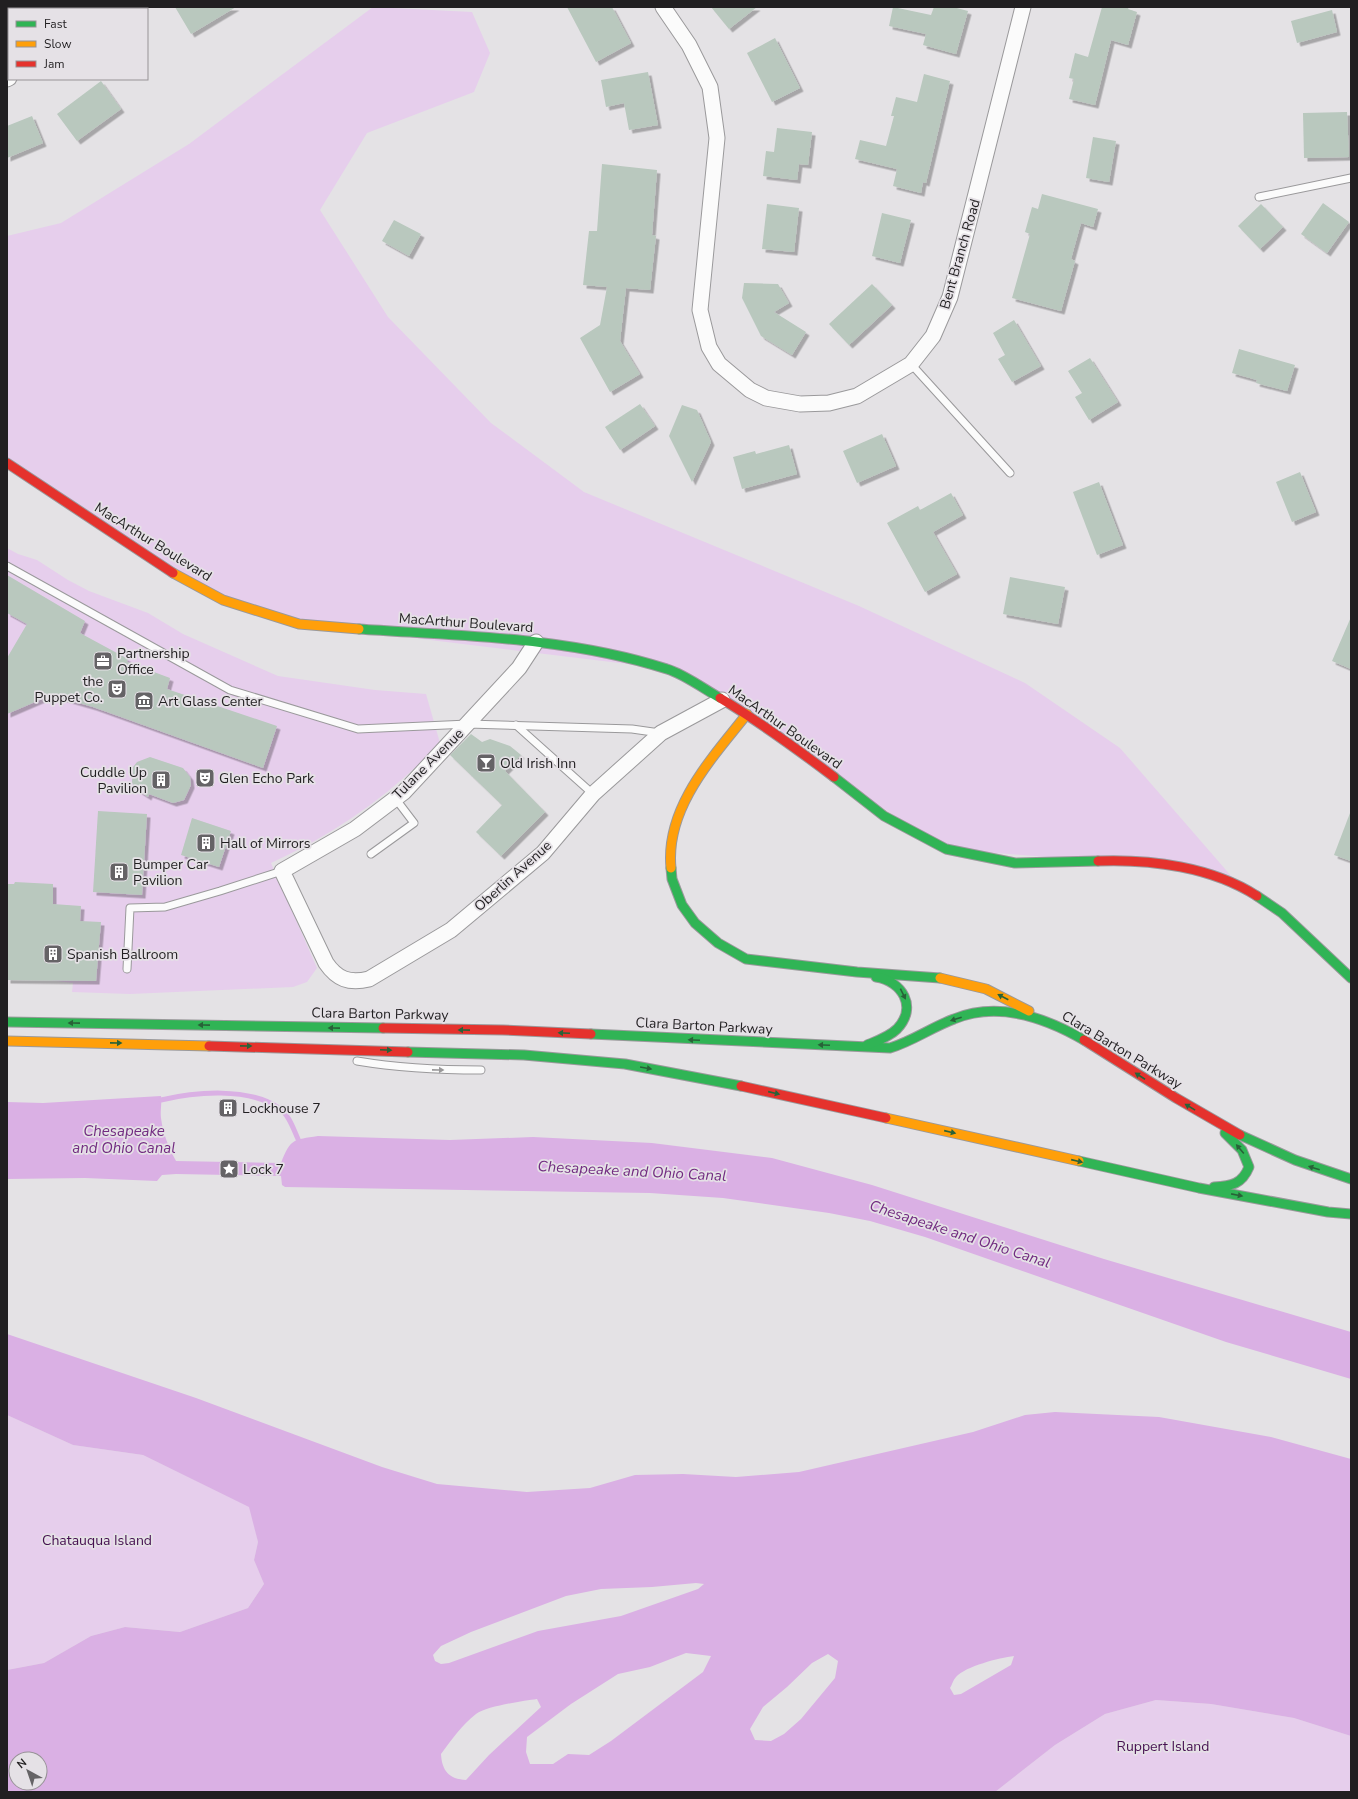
<svg xmlns="http://www.w3.org/2000/svg" width="1358" height="1799" font-family="'Nunito Sans',sans-serif">
<style>
.green{fill:#e6ceec}
.water{fill:#dab0e4;fill-rule:evenodd}
.lines{fill:none;stroke-linecap:round;stroke-linejoin:round}
.stream{stroke:#dab0e4;stroke-width:5}
.building{fill:#b9c8be;filter:url(#shadow)}
.lane-casing{stroke:#9a999b;stroke-width:9}
.street-casing{stroke:#9a999b;stroke-width:17}
.fast-casing{stroke:#9a999b;stroke-width:11}
.slow-casing{stroke:#9a999b;stroke-width:11}
.jam-casing{stroke:#9a999b;stroke-width:11}
.lane{stroke:#fbfbfb;stroke-width:7}
.street{stroke:#fbfbfb;stroke-width:15}
.fast{stroke:#30b455;stroke-width:9}
.slow{stroke:#ff9f0a;stroke-width:9}
.jam{stroke:#e5322d;stroke-width:9}
.oneway{fill:#286238}
.oneway2{fill:#999899}
.labels{text-anchor:middle;dominant-baseline:central;stroke-width:3.5;stroke-linejoin:round;paint-order:stroke}
.street-label{font-size:14px;fill:#211f21;stroke:#e5e1e6}
.poi-label{font-size:14px;fill:#211f21;stroke:#e5e1e6;text-anchor:start}
.park-label{font-size:14px;fill:#461051;stroke:#e5e1e6}
.water-label{font-size:15px;font-style:italic;fill:#722b81;stroke:#e5e1e6}
</style>
<defs>
<filter id="shadow"><feDropShadow dx="3.5" dy="3.5" stdDeviation="0" flood-color="#0004"/></filter>
</defs>
<rect width="100%" height="100%" fill="#e4e2e5"/>
<g class="green">
<polygon points="373,7 472,12 490,53 474,92 367,133 320,210 388,317 491,423 584,492 859,606 1025,683 1120,748 1239,885 1184,868 946,849 669,669 299,624 223,600 7,463 7,236 61,223 189,144"/>
<path d="M7,548l11,6 19,6 31,20 21,11 59,22 35,21 95,42 97,14 51,4 14,49c-48,51 -105,91 -169,120l46,105 -10,14 -14,5 -163,7 -58,-2 1,-9 -32,-4h-34z"/>
<polygon points="7,1415 73,1445 143,1455 250,1507 258,1542 254,1560 264,1584 248,1608 180,1632 125,1627 91,1636 44,1663 7,1670"/>
<polygon points="1156,1700 1211,1704 1294,1718 1351,1736 1351,1792 995,1792 1055,1745 1105,1714"/>
</g>
<g class="water">
<path d="M161,1096c1,8 -1,15 0,22 2,16 8,30 15,43l105,2c10,-25 12,-23 37,-27l132,4 83,-3 119,6 120,15 100,27 232,74 247,73v47l-125,-37 -301,-105 -55,-16 -41,-8 -106,-15 -73,-5 -365,-6 -3,-2 -1,-9 -105,-2 -14,1 -5,6 -72,-3 -78,1v-77l36,1z"/>
<path d="M7,1334l189,64 186,69 55,17 90,8 63,-4 45,-13 48,-1 53,3 63,-5 174,-40 52,-17 30,-3 104,5 112,20 80,22v277l-57,-18 -83,-14 -55,-4 -51,14 -50,31 -60,47h-988v-122l37,-7 47,-27 34,-9 55,5 68,-24 16,-24 -10,-24 4,-18 -9,-35 -106,-52 -70,-10 -66,-30zM696,1583l8,1 -6,5 -77,27 -83,15 -89,32 -8,1 -6,-3 -2,-6 8,-9 30,-14 95,-36 35,-7 51,-2zM686,1653l25,3 -8,16 -92,69 -22,14 -21,-1 -15,10h-23l-4,-12 1,-15 44,-33 47,-30 32,-7zM828,1654l10,7 -3,17 -34,41 -17,15 -13,7 -16,-1 -5,-11 13,-22 24,-20 25,-24zM1014,1656l-3,9 -50,29 -7,1 -4,-7c2,-3 3,-8 6,-11 10,-11 43,-19 58,-21zM537,1699l4,8 -52,48 -23,25c-17,-1 -24,-9 -25,-26 11,-15 21,-29 35,-40 11,-8 47,-13 61,-15zM16,1759h24v24h-24z"/>
</g>
<g class="lines">
<path class="stream" d="M161,1100c34,-8 87,-13 118,8 10,7 14,20 19,31"/>
</g>
<g class="building">
<polygon points="175,7 236,7 191,34"/>
<polygon points="567,7 612,7 631,43 596,62"/>
<polygon points="711,7 757,7 729,29"/>
<polygon points="893,7 931,15 934,7 953,7 968,11 956,54 923,45 926,34 889,26"/>
<polygon points="1102,7 1129,7 1128,9 1137,12 1128,45 1111,40 1095,105 1069,99 1074,79 1069,78 1075,53 1088,57"/>
<polygon points="1332,10 1337,32 1297,43 1291,21"/>
<polygon points="775,38 800,88 772,102 747,53"/>
<polygon points="648,72 658,125 629,130 624,103 606,107 601,80"/>
<polygon points="924,74 950,81 926,183 923,182 921,193 893,186 897,169 855,159 860,140 886,146 894,116 891,116 896,97 917,102"/>
<polygon points="101,81 121,109 77,141 57,114"/>
<polygon points="1347,112 1349,157 1304,158 1303,113"/>
<polygon points="32,116 43,143 7,158 7,126"/>
<polygon points="777,128 812,132 808,165 799,164 797,180 763,176 766,151 774,152"/>
<polygon points="1093,137 1116,141 1109,182 1086,178"/>
<polygon points="602,164 657,170 652,235 656,236 650,290 626,288 620,341 640,374 610,392 580,338 600,325 607,287 583,285 589,231 597,231"/>
<polygon points="1042,194 1098,209 1093,227 1081,223 1071,259 1075,261 1061,311 1012,298 1030,234 1025,232 1032,207 1038,209"/>
<polygon points="1323,203 1349,222 1327,253 1301,234"/>
<polygon points="767,204 799,208 794,252 762,249"/>
<polygon points="1261,204 1283,227 1260,249 1238,226"/>
<polygon points="882,213 911,220 900,263 872,256"/>
<polygon points="394,220 421,234 409,256 382,241"/>
<polygon points="744,283 778,284 789,303 774,312 806,332 792,355 761,336 742,298"/>
<polygon points="872,284 892,305 849,345 829,324"/>
<polygon points="1014,320 1041,366 1012,382 998,359 1005,355 993,333"/>
<polygon points="1239,349 1295,365 1287,391 1256,383 1257,380 1232,373"/>
<polygon points="1090,358 1118,402 1089,420 1075,397 1082,393 1068,371"/>
<polygon points="640,404 655,426 620,450 605,427"/>
<polygon points="682,405 697,410 711,442 692,482 669,436"/>
<polygon points="882,434 896,466 857,483 843,451"/>
<polygon points="789,445 797,474 742,489 733,457 755,451 756,454"/>
<polygon points="1300,472 1316,512 1292,522 1276,482"/>
<polygon points="1099,482 1123,545 1097,555 1073,492"/>
<polygon points="951,493 963,515 933,532 957,574 925,592 887,523 918,506 920,510"/>
<polygon points="7,575 85,621 80,633 128,659 127,662 170,678 167,689 277,726 263,768 93,707 65,699 42,699 7,714 7,658 27,624 7,613"/>
<polygon points="1010,577 1065,587 1058,624 1003,614"/>
<polygon points="1351,617 1351,669 1332,661"/>
<polygon points="471,734 482,742 490,739 510,746 521,755 505,771 545,812 501,856 476,832 502,805 450,755"/>
<polygon points="150,757 183,768 190,777 191,785 184,800 173,803 149,794 148,797 134,788 132,782 133,767 137,762"/>
<polygon points="98,811 147,814 142,895 93,892"/>
<polygon points="1350,813 1351,813 1351,861 1334,855"/>
<polygon points="192,818 231,831 219,867 181,855"/>
<polygon points="15,882 53,884 53,904 81,906 80,921 101,922 96,981 7,980 7,884 14,884"/>
</g>
<g class="lines">
<defs>
<g id="lane">
<polyline points="1259,197 1351,178"/>
<polyline points="911,364 1010,473"/>
<polyline points="7,566 230,690 358,729 468,724 632,729 660,733"/>
<polyline points="516,725 593,794"/>
<polyline points="371,854 414,823 395,798"/>
<polyline points="127,969 130,908 165,907 220,891 282,871"/>
<path d="M357,1061c42,7 82,9 124,9"/>
</g>
<g id="street">
<polyline points="663,7 689,45 710,87 717,138 700,310 709,347 719,364 750,390 766,398 800,404 829,403 857,396 911,364 933,336 950,297 1023,7"/>
<polyline points="97,9 99,7"/>
<polyline points="7,79 9,78"/>
<path d="M536,642l-17,26 -115,124 -49,37 -73,42 44,92c11,16 23,21 43,16l82,-49 92,-77 50,-59 68,-61 61,-33"/>
</g>
<g id="fast">
<path d="M359,629c103,7 209,8 308,40 17,5 37,20 53,29"/>
<polyline points="834,777 884,816 946,849 1015,863 1098,861"/>
<polyline points="671,868 672,879 682,905 695,923 718,943 746,959 857,972 940,978"/>
<polyline points="1257,896 1282,913 1351,978"/>
<polyline points="7,1022 383,1028"/>
<path d="M591,1034l299,14c23,-7 42,-21 64,-29 44,-18 92,-1 130,21"/>
<path d="M867,1045c10,-4 22,-8 30,-16 21,-22 5,-48 -21,-52"/>
<polyline points="408,1052 524,1055 625,1064 741,1086"/>
<polyline points="1240,1135 1295,1160 1351,1179"/>
<polyline points="1079,1161 1199,1188 1328,1212 1351,1214"/>
<path d="M1214,1187c18,-1 28,-3 35,-20l-7,-17 -17,-17"/>
</g>
<g id="slow">
<polyline points="173,573 223,600 299,624 359,629"/>
<path d="M671,868c-6,-60 41,-110 76,-154"/>
<polyline points="940,978 986,989 1029,1011"/>
<polyline points="7,1041 209,1046"/>
<polyline points="886,1118 1079,1161"/>
</g>
<g id="jam">
<polyline points="7,463 173,573"/>
<path d="M720,698c40,24 77,51 114,79"/>
<path d="M1098,861c53,-2 114,6 159,35"/>
<polyline points="383,1028 503,1030 591,1034"/>
<polyline points="1084,1040 1176,1098 1240,1135"/>
<polyline points="209,1046 408,1052"/>
<polyline points="741,1086 886,1118"/>
</g>
</defs>
<use href="#lane" class="lane-casing"/>
<use href="#street" class="street-casing"/>
<use href="#fast" class="fast-casing"/>
<use href="#slow" class="slow-casing"/>
<use href="#jam" class="jam-casing"/>
<use href="#lane" class="lane"/>
<use href="#street" class="street"/>
<use href="#fast" class="fast"/>
<use href="#slow" class="slow"/>
<use href="#jam" class="jam"/>
</g>
<defs><path id="oneway-solid" d="M-6-.8H1V-3.2L6.5 0L1 3.2V.8H-6Z"/></defs>
<g class="oneway">
<use href="#oneway-solid" transform="translate(903 994) rotate(64)"/>
<use href="#oneway-solid" transform="translate(1003 997) rotate(-153)"/>
<use href="#oneway-solid" transform="translate(956 1019) rotate(162)"/>
<use href="#oneway-solid" transform="translate(74 1023) rotate(-179)"/>
<use href="#oneway-solid" transform="translate(204 1025) rotate(-179)"/>
<use href="#oneway-solid" transform="translate(334 1028) rotate(-179)"/>
<use href="#oneway-solid" transform="translate(464 1030) rotate(-179)"/>
<use href="#oneway-solid" transform="translate(564 1033) rotate(-177)"/>
<use href="#oneway-solid" transform="translate(694 1040) rotate(-177)"/>
<use href="#oneway-solid" transform="translate(116 1043) rotate(1)"/>
<use href="#oneway-solid" transform="translate(824 1045) rotate(-178)"/>
<use href="#oneway-solid" transform="translate(246 1046) rotate(1)"/>
<use href="#oneway-solid" transform="translate(386 1050) rotate(2)"/>
<use href="#oneway-solid" transform="translate(646 1068) rotate(10)"/>
<use href="#oneway-solid" transform="translate(1140 1076) rotate(-147)"/>
<use href="#oneway-solid" transform="translate(774 1093) rotate(13)"/>
<use href="#oneway-solid" transform="translate(1190 1107) rotate(-149)"/>
<use href="#oneway-solid" transform="translate(950 1132) rotate(13)"/>
<use href="#oneway-solid" transform="translate(1240 1149) rotate(-130)"/>
<use href="#oneway-solid" transform="translate(1077 1161) rotate(13)"/>
<use href="#oneway-solid" transform="translate(1314 1168) rotate(-162)"/>
<use href="#oneway-solid" transform="translate(1237 1195) rotate(11)"/>
</g>
<use class="oneway2" href="#oneway-solid" transform="translate(438 1070) rotate(1)"/>
<defs>
<symbol id="office-square" viewBox="-11 -11 22 22"><rect x="-9" y="-9" width="18" height="18" rx="4" fill="#656366" stroke="#e5e1e6"/><path d="M-6-3h4V-5.5h4V-3h4V5H-6ZM-1-4.5V-3h2v-1.5ZM-6 0V1H6V0Z" fill="#fff"/></symbol>
<symbol id="theatre-square" viewBox="-11 -11 22 22"><rect x="-9" y="-9" width="18" height="18" rx="4" fill="#656366" stroke="#e5e1e6"/><path d="M-5-5.5Q0-4 5-5.5V0Q5 5 0 6Q-5 5-5 0ZM-3.3-2.5H-1v1.5H-3.3ZM1-2.5H3.3v1.5H1ZM-2.8 1Q0 5.5 2.8 1Z" fill="#fff"/></symbol>
<symbol id="museum-square" viewBox="-11 -11 22 22"><rect x="-9" y="-9" width="18" height="18" rx="4" fill="#656366" stroke="#e5e1e6"/><path d="M0-6L6-3V-2H-6V-3ZM-5-1h2V3h-2ZM-1-1h2V3h-2ZM3-1h2V3H3ZM-6 4H6V6H-6Z" fill="#fff"/></symbol>
<symbol id="bar-square" viewBox="-11 -11 22 22"><rect x="-9" y="-9" width="18" height="18" rx="4" fill="#656366" stroke="#e5e1e6"/><path d="M-6-5H6L.8 .8V4.5H3.5V6h-7V4.5H-.8V.8Z" fill="#fff"/></symbol>
<symbol id="building-square" viewBox="-11 -11 22 22"><rect x="-9" y="-9" width="18" height="18" rx="4" fill="#656366" stroke="#e5e1e6"/><path d="M-4-6H4V6H1V3H-1V6H-4ZM-2.5-4.3h1.7v1.8h-1.7ZM.8-4.3h1.7v1.8H.8ZM-2.5-1h1.7V.8h-1.7ZM.8-1h1.7V.8H.8Z" fill="#fff"/></symbol>
<symbol id="sight-square" viewBox="-11 -11 22 22"><rect x="-9" y="-9" width="18" height="18" rx="4" fill="#656366" stroke="#e5e1e6"/><path d="M0-6L1.8-2.2L6-1.7L2.9 1.2L3.7 5.4L0 3.3L-3.7 5.4L-2.9 1.2L-6-1.7L-1.8-2.2Z" fill="#fff"/></symbol>
</defs>
<g fill-rule="evenodd">
<use href="#office-square" x="92" y="650" width="22" height="22"/>
<use href="#theatre-square" x="106" y="678" width="22" height="22"/>
<use href="#museum-square" x="133" y="690" width="22" height="22"/>
<use href="#bar-square" x="475" y="752" width="22" height="22"/>
<use href="#theatre-square" x="194" y="767" width="22" height="22"/>
<use href="#building-square" x="150" y="769" width="22" height="22"/>
<use href="#building-square" x="195" y="832" width="22" height="22"/>
<use href="#building-square" x="108" y="861" width="22" height="22"/>
<use href="#building-square" x="42" y="943" width="22" height="22"/>
<use href="#building-square" x="217" y="1097" width="22" height="22"/>
<use href="#sight-square" x="218" y="1158" width="22" height="22"/>
</g>
<g class="labels">
<g class="street-label">
<text transform="translate(960 254) rotate(-74)">Bent Branch Road</text>
<text transform="translate(153 542) rotate(32)">MacArthur Boulevard</text>
<text transform="translate(466 623) rotate(4)">MacArthur Boulevard</text>
<text transform="translate(785 727) rotate(35)">MacArthur Boulevard</text>
<text transform="translate(428 764) rotate(-45)">Tulane Avenue</text>
<text transform="translate(513 876) rotate(-42)">Oberlin Avenue</text>
<text transform="translate(380 1014) rotate(1)">Clara Barton Parkway</text>
<text transform="translate(704 1026) rotate(3)">Clara Barton Parkway</text>
<text transform="translate(1122 1050) rotate(31)">Clara Barton Parkway</text>
</g>
<g class="poi-label">
<text x="117" y="653">Partnership<tspan x="117" dy="16">Office</tspan></text>
<text x="103" y="681" text-anchor="end">the<tspan x="103" dy="16">Puppet Co.</tspan></text>
<text x="158" y="701">Art Glass Center</text>
<text x="500" y="763">Old Irish Inn</text>
<text x="147" y="772" text-anchor="end">Cuddle Up<tspan x="147" dy="16">Pavilion</tspan></text>
<text x="219" y="778">Glen Echo Park</text>
<text x="220" y="843">Hall of Mirrors</text>
<text x="133" y="864">Bumper Car<tspan x="133" dy="16">Pavilion</tspan></text>
<text x="67" y="954">Spanish Ballroom</text>
<text x="242" y="1108">Lockhouse 7</text>
<text x="243" y="1169">Lock 7</text>
</g>
<g class="park-label">
<text x="97" y="1540">Chatauqua Island</text>
<text x="1163" y="1746">Ruppert Island</text>
</g>
<g class="water-label">
<text x="124" y="1131">Chesapeake<tspan x="124" dy="17">and Ohio Canal</tspan></text>
<text transform="translate(632 1171) rotate(3)">Chesapeake and Ohio Canal</text>
<text transform="translate(960 1234) rotate(18)">Chesapeake and Ohio Canal</text>
</g>
</g>
<rect width="1358" height="1799" fill="none" stroke="#211f21" stroke-width="16"/>
<rect x="8" y="8" width="140" height="72" fill="#e5e1e6" stroke="#979397"/>
<rect x="16" y="21" width="20" height="6" fill="#30b455" stroke="#979397"/>
<text x="44" y="28" font-size="12" fill="#211f21">Fast</text>
<rect x="16" y="41" width="20" height="6" fill="#ff9f0a" stroke="#979397"/>
<text x="44" y="48" font-size="12" fill="#211f21">Slow</text>
<rect x="16" y="61" width="20" height="6" fill="#e5322d" stroke="#979397"/>
<text x="44" y="68" font-size="12" fill="#211f21">Jam</text>
<g transform="translate(28 1771) rotate(320)"><circle r="19" fill="#e5e1e6" stroke="#979397"/>
<path d="M0-3L7 15L0 10L-7 15Z" fill="#656366"/>
<text y="-6" font-size="11" font-weight="bold" text-anchor="middle" fill="#211f21">N</text>
</g>
</svg>
